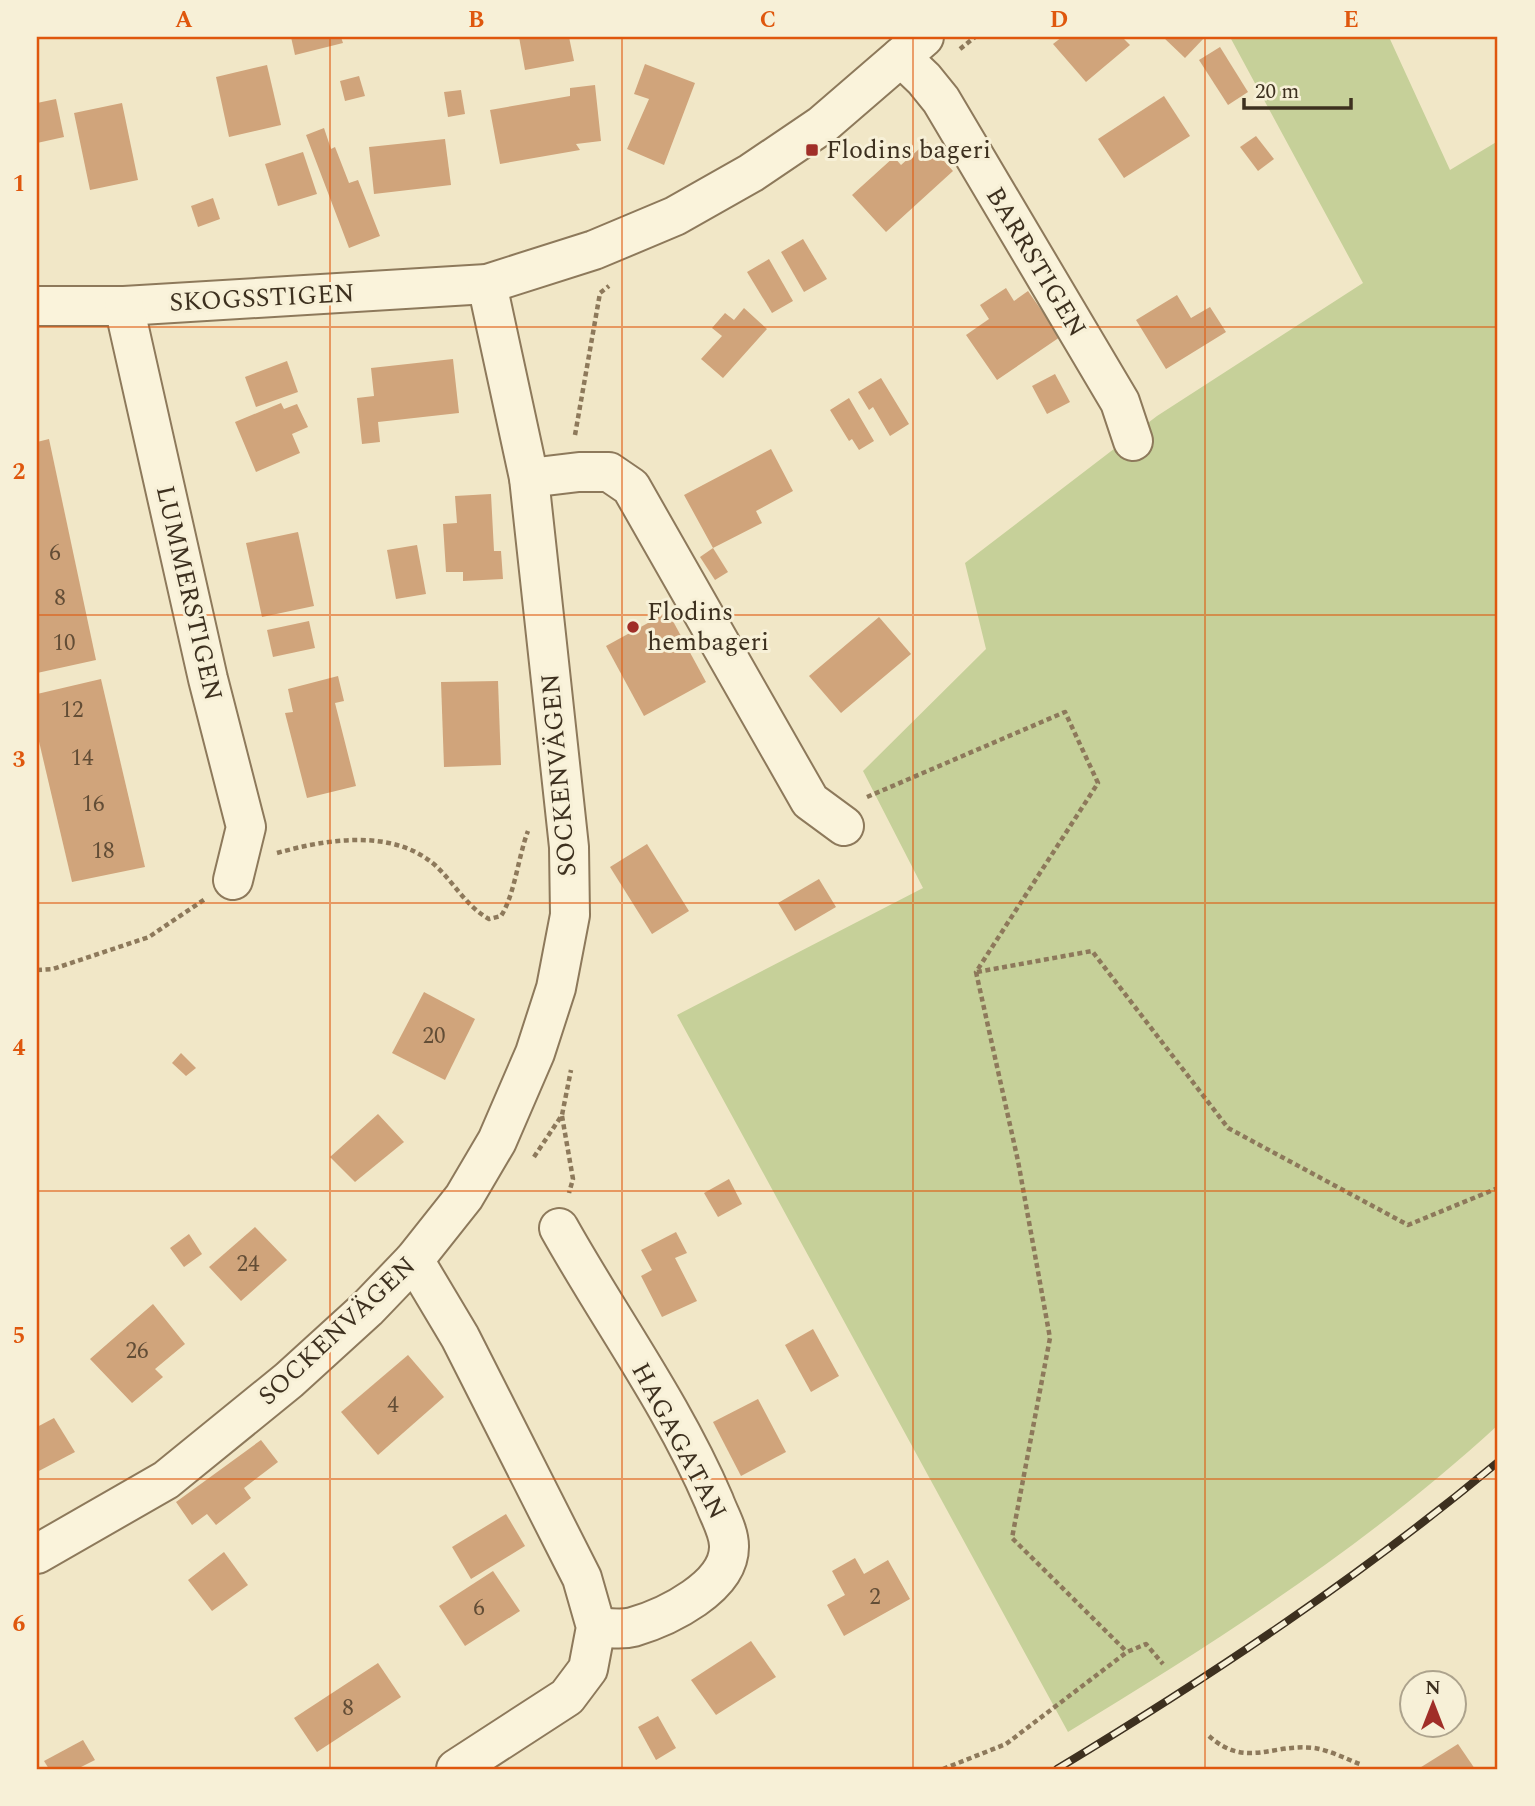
<svg xmlns="http://www.w3.org/2000/svg" width="1535" height="1806" font-family="Spectral,serif">
<style>
.green{fill:#c6d099}
.building{fill:#d0a47b}
.lines{fill:none;stroke-linecap:round;stroke-linejoin:round}
.minor-casing{stroke:#8d795b;stroke-width:42}
.path{stroke:#8d795b;stroke-width:4.5;stroke-dasharray:5 3.5;stroke-linecap:butt}
.minor{stroke:#faf3db;stroke-width:38}
.rail-casing{stroke:#3d301f;stroke-width:8}
.rail{stroke:#f7f0d7;stroke-width:5;stroke-dasharray:16;stroke-linecap:butt}
.grid{fill:none;stroke:#df570d;stroke-width:2;stroke-opacity:0.55}
.poi-dot{fill:#a02e28;stroke:#f7f0d7;stroke-width:2.5}
.labels{text-anchor:middle;dominant-baseline:central;stroke-width:6;stroke-linejoin:round;paint-order:stroke}
.number-label{font-size:23px;fill:#624d36}
.poi-label{font-size:26px;fill:#3d301f;stroke:#f7f0d7;text-anchor:start}
.street-label{font-size:26px;fill:#3d301f;stroke:#f7f0d7}
.neatline{fill:none;stroke:#df570d;stroke-width:2.5}
.grid-label{font-size:23px;text-anchor:middle;font-weight:bold;fill:#df570d}
</style>
<rect width="100%" height="100%" fill="#f1e7c7"/>
<path class="green" d="M1230,37h159l61,133 48,-29v1284c-129,119 -280,216 -430,307l-391,-717 246,-127 -60,-117 123,-122 -21,-86 192,-147 206,-133z"/>
<g class="building">
<polygon points="291,37 341,37 343,43 295,55"/>
<polygon points="519,37 569,37 574,61 525,70"/>
<polygon points="1062,37 1122,37 1130,45 1086,82 1053,44"/>
<polygon points="1163,37 1205,37 1185,58"/>
<polygon points="1220,47 1248,92 1228,105 1199,60"/>
<polygon points="645,64 695,83 664,165 627,149 649,99 634,94"/>
<polygon points="267,65 281,125 229,137 216,77"/>
<polygon points="359,76 365,96 345,101 340,81"/>
<polygon points="595,85 601,141 576,144 580,150 500,164 490,110 570,96 570,88"/>
<polygon points="461,90 465,114 448,117 444,92"/>
<polygon points="1164,96 1190,136 1124,178 1098,139"/>
<polygon points="56,99 64,137 37,143 37,103"/>
<polygon points="122,103 138,180 90,190 74,113"/>
<polygon points="324,128 331,149 335,147 349,183 358,180 380,236 349,248 306,135"/>
<polygon points="1256,136 1274,159 1258,171 1240,147"/>
<polygon points="445,139 451,185 374,194 369,147"/>
<polygon points="927,142 953,171 886,232 852,195 894,157 901,165"/>
<polygon points="303,152 317,194 278,206 265,164"/>
<polygon points="213,198 220,219 198,227 191,206"/>
<polygon points="803,239 827,279 804,292 781,252"/>
<polygon points="769,259 793,301 772,313 747,272"/>
<polygon points="1006,288 1014,301 1028,291 1060,337 997,380 966,335 989,319 980,305"/>
<polygon points="1177,295 1191,318 1210,307 1226,332 1166,369 1136,320"/>
<polygon points="744,308 767,329 723,378 701,359 722,336 712,328 725,313 734,320"/>
<polygon points="453,359 459,413 378,422 380,442 362,444 357,398 374,396 371,368"/>
<polygon points="287,361 298,392 256,407 245,377"/>
<polygon points="1055,374 1070,402 1047,414 1032,386"/>
<polygon points="881,378 909,424 890,436 873,407 869,410 858,392"/>
<polygon points="849,398 874,441 859,450 852,439 849,441 830,410"/>
<polygon points="281,403 284,409 297,404 308,427 292,434 300,453 256,472 235,422"/>
<polygon points="49,439 96,660 37,673 37,442"/>
<polygon points="771,449 793,491 756,511 762,523 713,548 684,495"/>
<polygon points="491,494 494,551 501,551 503,579 463,581 463,572 446,572 443,524 457,523 455,496"/>
<polygon points="298,532 314,606 262,617 246,543"/>
<polygon points="417,545 426,594 396,599 387,550"/>
<polygon points="713,548 728,572 715,580 700,557"/>
<polygon points="668,612 706,682 644,716 606,646"/>
<polygon points="879,617 911,654 841,713 809,676"/>
<polygon points="309,621 315,648 273,657 267,630"/>
<polygon points="338,676 344,701 335,703 356,786 307,798 285,713 293,712 288,689"/>
<polygon points="101,679 145,867 72,882 37,733 37,694"/>
<polygon points="498,681 501,765 444,767 441,682"/>
<polygon points="647,844 689,911 652,934 610,867"/>
<polygon points="819,879 836,907 795,931 778,903"/>
<polygon points="424,992 475,1019 445,1080 392,1053"/>
<polygon points="181,1053 196,1068 186,1076 172,1063"/>
<polygon points="378,1114 404,1142 355,1182 330,1157"/>
<polygon points="729,1179 742,1204 718,1217 704,1193"/>
<polygon points="255,1227 287,1260 241,1301 209,1267"/>
<polygon points="676,1232 687,1253 675,1258 697,1301 662,1317 641,1276 652,1270 641,1250"/>
<polygon points="189,1234 202,1254 184,1267 170,1248"/>
<polygon points="153,1304 185,1344 155,1369 163,1377 132,1403 90,1359"/>
<polygon points="813,1329 839,1376 811,1392 785,1345"/>
<polygon points="408,1355 444,1397 378,1455 341,1412"/>
<polygon points="758,1399 786,1452 741,1476 713,1422"/>
<polygon points="54,1418 75,1452 37,1472 37,1427"/>
<polygon points="261,1440 278,1462 244,1488 251,1498 216,1525 207,1514 192,1525 176,1502"/>
<polygon points="506,1514 525,1546 471,1579 452,1547"/>
<polygon points="224,1552 248,1585 212,1611 188,1580"/>
<polygon points="855,1558 864,1574 888,1560 910,1599 844,1636 827,1605 845,1595 832,1571"/>
<polygon points="493,1571 520,1611 465,1646 439,1606"/>
<polygon points="751,1641 776,1677 716,1715 691,1680"/>
<polygon points="378,1663 401,1697 317,1752 294,1718"/>
<polygon points="658,1716 676,1748 656,1760 638,1727"/>
<polygon points="83,1740 95,1760 77,1769 49,1769 44,1761"/>
<polygon points="1458,1744 1475,1769 1418,1769"/>
</g>
<g class="lines">
<defs>
<g id="minor">
<polyline points="901,57 924,79 941,100 1120,402 1133,441"/>
<polyline points="37,306 124,306 487,284 594,250 675,216 751,173 822,125 924,37"/>
<polyline points="124,306 208,679 246,827 233,880"/>
<polyline points="529,478 579,472 609,472 631,487 810,801 844,826"/>
<path d="M559,1228c51,91 114,177 155,273 5,14 15,30 15,45 1,41 -62,71 -96,81 -11,3 -25,1 -37,0"/>
<polyline points="414,1260 460,1337 582,1578 596,1627 588,1669 567,1697 456,1769"/>
<polyline points="37,1554 166,1480 289,1380 367,1309 414,1260 464,1197 497,1141 535,1053 556,988 570,915 569,847 529,478 487,284"/>
</g>
</defs>
<use href="#minor" class="minor-casing"/>
<g class="path">
<polyline points="960,49 975,37"/>
<polyline points="575,435 600,293 609,286"/>
<polyline points="867,797 1065,712 1098,783 976,972 1018,1161 1050,1338 1012,1538 1127,1652"/>
<path d="M277,853c50,-14 117,-25 159,13 19,18 30,40 53,53l12,-3c14,-22 17,-59 27,-85"/>
<polyline points="37,970 53,969 149,937 205,899"/>
<polyline points="977,972 1092,951 1228,1128 1408,1225 1498,1188"/>
<polyline points="562,1116 573,1179 569,1193"/>
<polyline points="534,1157 562,1115 571,1070"/>
<path d="M1209,1736c37,33 63,7 105,12 15,2 32,11 46,16"/>
<polyline points="943,1769 1006,1744 1127,1652 1146,1644 1163,1664"/>
</g>
<use href="#minor" class="minor"/>
<defs>
<path id="rail" d="M1057,1769c154,-93 303,-192 441,-307"/>
</defs>
<use href="#rail" class="rail-casing"/>
<use href="#rail" class="rail"/>
</g>
<path class="grid" d="M330,37v1732M622,37v1732M913,37v1732M1205,37v1732M37,327h1461M37,615h1461M37,903h1461M37,1191h1461M37,1479h1461"/>
<g class="poi-dot">
<rect x="805" y="143" width="14" height="14" rx="3.5"/>
<circle cx="633" cy="627" r="7"/>
</g>
<g class="labels">
<g class="number-label">
<text x="55" y="553">6</text>
<text x="60" y="598">8</text>
<text x="64" y="643">10</text>
<text x="72" y="710">12</text>
<text x="82" y="758">14</text>
<text x="93" y="804">16</text>
<text x="103" y="851">18</text>
<text x="434" y="1036">20</text>
<text x="248" y="1264">24</text>
<text x="137" y="1351">26</text>
<text x="393" y="1405">4</text>
<text x="875" y="1597">2</text>
<text x="479" y="1608">6</text>
<text x="348" y="1708">8</text>
</g>
<g class="poi-label">
<text x="826" y="150">Flodins bageri</text>
<text x="647" y="612">Flodins<tspan x="647" dy="30">hembageri</tspan></text>
</g>
<g class="street-label">
<text transform="translate(1036 262) rotate(59)">BARRSTIGEN</text>
<text transform="translate(262 298) rotate(-3)">SKOGSSTIGEN</text>
<text transform="translate(189 593) rotate(77)">LUMMERSTIGEN</text>
<text transform="translate(559 775) rotate(-95)">SOCKENVÄGEN</text>
<text transform="translate(337 1331) rotate(-43)">SOCKENVÄGEN</text>
<text transform="translate(679 1441) rotate(62)">HAGAGATAN</text>
</g>
</g>
<rect width="1535" height="1806" fill="none" stroke="#f7f0d7" stroke-width="77"/>
<g transform="translate(1433 1704)"><circle r="33" fill="#f7f0d7" stroke="#ada38d" stroke-width="2"/>
<path d="M0-5L12 26L0 18L-12 26Z" fill="#a02e28"/>
<text y="-10" font-size="19" font-weight="bold" text-anchor="middle" fill="#3d301f">N</text>
</g>
<path d="M1244 98v10h107v-10" fill="none" stroke="#3d301f" stroke-width="3.5"/>
<text x="1255" y="98" font-size="21" fill="#3d301f" stroke="#f7f0d7" stroke-width="5" paint-order="stroke">20 m</text>
<rect x="38" y="38" width="1458" height="1730" class="neatline"/>
<g class="grid-label">
<text x="184" y="27">A</text>
<text x="476" y="27">B</text>
<text x="768" y="27">C</text>
<text x="1059" y="27">D</text>
<text x="1351" y="27">E</text>
<text x="19" y="191">1</text>
<text x="19" y="479">2</text>
<text x="19" y="767">3</text>
<text x="19" y="1055">4</text>
<text x="19" y="1343">5</text>
<text x="19" y="1631">6</text>
</g>
</svg>
